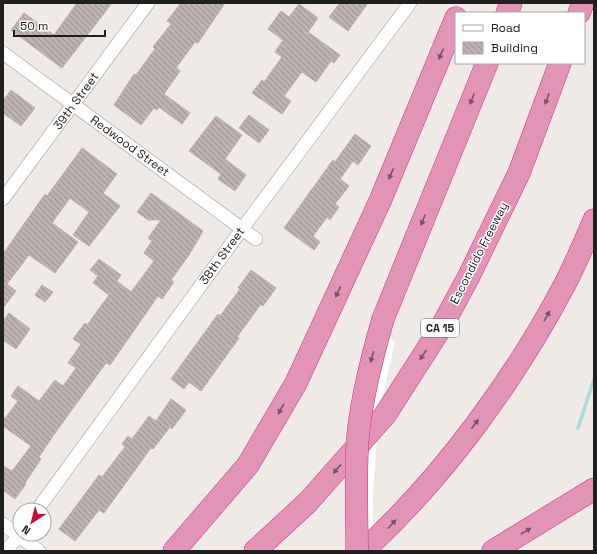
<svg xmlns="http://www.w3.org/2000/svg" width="597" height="554" font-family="'Space Grotesk',sans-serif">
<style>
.pier{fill:#fff}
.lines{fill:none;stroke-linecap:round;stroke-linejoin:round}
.stream{stroke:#aadad9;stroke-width:3.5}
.building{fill:url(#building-back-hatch);stroke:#c0aeaa}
.minor-casing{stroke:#9d9d9d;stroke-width:14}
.motorway-casing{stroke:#cf328f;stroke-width:23}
.minor{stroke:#fff;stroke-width:13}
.motorway{stroke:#e194b6;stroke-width:22}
.motorway-bridge-casing{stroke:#cf328f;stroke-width:23;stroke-linecap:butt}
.motorway-bridge{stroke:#e194b6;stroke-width:22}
.oneway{fill:#775464}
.labels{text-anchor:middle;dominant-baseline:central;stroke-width:3;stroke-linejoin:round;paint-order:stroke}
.shield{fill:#fff;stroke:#636363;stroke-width:1}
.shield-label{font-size:11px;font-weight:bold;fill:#202020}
.street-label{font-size:12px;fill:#202020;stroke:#fff}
</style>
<defs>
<pattern id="building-back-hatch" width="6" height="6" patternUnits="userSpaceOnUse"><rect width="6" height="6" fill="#bdb2b0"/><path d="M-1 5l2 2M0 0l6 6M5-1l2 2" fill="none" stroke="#99908f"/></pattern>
</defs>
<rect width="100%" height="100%" fill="#f0eae7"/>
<polygon class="pier" points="375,334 395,341 381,405 377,435 373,495 373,551 351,542"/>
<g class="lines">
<polyline class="stream" points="578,428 594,379"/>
</g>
<g class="building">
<polygon points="77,3 112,3 62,68 11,30 24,13 54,35"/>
<polygon points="181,3 225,3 198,43 195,42 176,68 180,71 164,94 190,113 182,124 159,107 157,110 154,108 141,125 114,105 134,74 136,75 155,49 153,47 171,24 167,21"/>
<polygon points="340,3 368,3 348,31 329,17"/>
<polygon points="299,4 318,18 308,32 340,55 334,63 331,61 316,82 302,72 284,96 291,101 282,114 252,93 262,80 264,82 282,57 275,52 283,40 268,29 281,11 289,17"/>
<polygon points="11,90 35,108 21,126 3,113 3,101"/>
<polygon points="249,115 269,130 259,143 239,128"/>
<polygon points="216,116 242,135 225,159 246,175 235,191 218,179 221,174 189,151"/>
<polygon points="355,134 371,146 358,165 353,161 340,179 349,186 335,204 339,207 330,220 327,217 313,236 320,242 314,250 284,228 333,160 335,162"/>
<polygon points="82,148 117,174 103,193 120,206 89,246 73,235 89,212 70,198 52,223 78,242 55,273 29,255 7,284 16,291 3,308 3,254 45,194 47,196"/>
<polygon points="151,193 203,231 189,255 171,280 174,282 162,299 158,296 110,365 106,363 55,433 39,457 41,459 25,483 26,484 15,499 3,490 3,466 12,471 31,446 3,426 3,421 18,401 11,396 18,386 39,401 55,380 63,386 76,368 68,363 81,344 73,339 85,323 87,325 109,295 93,283 98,276 90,270 99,259 121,275 117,281 131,292 154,261 144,253 152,241 148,238 161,220 148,220 137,212"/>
<polygon points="251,270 276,288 263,306 261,304 237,337 239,338 201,391 189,382 184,389 171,379 218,314 220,316 240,289 238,288"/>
<polygon points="42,285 53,292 45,302 35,295"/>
<polygon points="9,313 30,329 16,349 3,340 3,321"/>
<polygon points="171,399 186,410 172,429 170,427 153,449 151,448 104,513 99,510 75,541 59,529 99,475 102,477 125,447 122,444 128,436 132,439 149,416 156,421"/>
</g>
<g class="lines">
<defs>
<g id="minor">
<polyline points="3,53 256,239"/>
<polyline points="3,199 148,3"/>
<polyline points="37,510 242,229 410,3"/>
<polyline points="3,524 39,551"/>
<polyline points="6,551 20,534"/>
</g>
<g id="motorway">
<polyline points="507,13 511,3"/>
<polyline points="579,13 583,3"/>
<polyline points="383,319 487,63"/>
<polyline points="174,551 248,465 296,383 380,201 456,18"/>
<polyline points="255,551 308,502 385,415 442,326 468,278 519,173 560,63"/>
<path d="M363,551c80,-73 152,-172 202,-267 11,-21 20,-43 29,-64"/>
<polyline points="493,551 594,489"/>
</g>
</defs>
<use href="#minor" class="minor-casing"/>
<use href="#motorway" class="motorway-casing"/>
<use href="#minor" class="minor"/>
<use href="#motorway" class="motorway"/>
<defs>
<path id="motorway-bridge" d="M357,551c0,-38 -2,-78 1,-116 4,-39 14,-78 25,-116"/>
</defs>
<use href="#motorway-bridge" class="motorway-bridge-casing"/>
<use href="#motorway-bridge" class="motorway-bridge"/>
</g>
<defs><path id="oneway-solid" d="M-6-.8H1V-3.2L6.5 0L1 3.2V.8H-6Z"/></defs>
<g class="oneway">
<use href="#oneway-solid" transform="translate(441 54) rotate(113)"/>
<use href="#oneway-solid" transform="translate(472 99) rotate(112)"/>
<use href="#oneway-solid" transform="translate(547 99) rotate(111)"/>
<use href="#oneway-solid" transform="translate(391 174) rotate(113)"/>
<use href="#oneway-solid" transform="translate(423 220) rotate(112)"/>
<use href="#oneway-solid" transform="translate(338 292) rotate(115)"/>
<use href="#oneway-solid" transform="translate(547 316) rotate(-60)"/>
<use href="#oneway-solid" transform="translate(423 355) rotate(123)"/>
<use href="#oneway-solid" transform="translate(372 357) rotate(106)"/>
<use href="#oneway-solid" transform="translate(281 409) rotate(120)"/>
<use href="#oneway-solid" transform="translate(475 424) rotate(-54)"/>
<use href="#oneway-solid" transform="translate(337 469) rotate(131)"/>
<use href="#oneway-solid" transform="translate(392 524) rotate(-48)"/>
<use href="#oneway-solid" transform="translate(526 531) rotate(-31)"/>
</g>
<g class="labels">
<rect class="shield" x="421" y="319" width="38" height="18" rx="3"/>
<g class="shield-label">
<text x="440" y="328">CA 15</text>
</g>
<g class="street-label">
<text transform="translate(76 101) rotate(-54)">39th Street</text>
<text transform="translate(130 146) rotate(36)">Redwood Street</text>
<text transform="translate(479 253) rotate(-63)">Escondido Freeway</text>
<text transform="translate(222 256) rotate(-54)">38th Street</text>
</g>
</g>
<rect width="597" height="554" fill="none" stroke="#202020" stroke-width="8"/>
<rect x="455" y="12" width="130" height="52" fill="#ffffff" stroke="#a6a6a6"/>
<rect x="463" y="25" width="20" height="6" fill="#ffffff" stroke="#a6a6a6"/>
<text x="491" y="32" font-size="12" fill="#202020">Road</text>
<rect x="463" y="42" width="20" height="12" fill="url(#building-back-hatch)" stroke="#a6a6a6"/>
<text x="491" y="52" font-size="12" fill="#202020">Building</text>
<g transform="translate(32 522) rotate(216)"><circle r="19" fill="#ffffff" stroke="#a6a6a6"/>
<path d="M0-3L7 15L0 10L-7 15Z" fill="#c20e3b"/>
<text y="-6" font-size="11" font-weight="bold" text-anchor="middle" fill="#202020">N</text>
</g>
<path d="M14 30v6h91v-6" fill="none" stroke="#202020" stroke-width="2"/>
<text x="20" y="30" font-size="12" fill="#202020" stroke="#ffffff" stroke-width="3" paint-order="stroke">50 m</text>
</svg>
